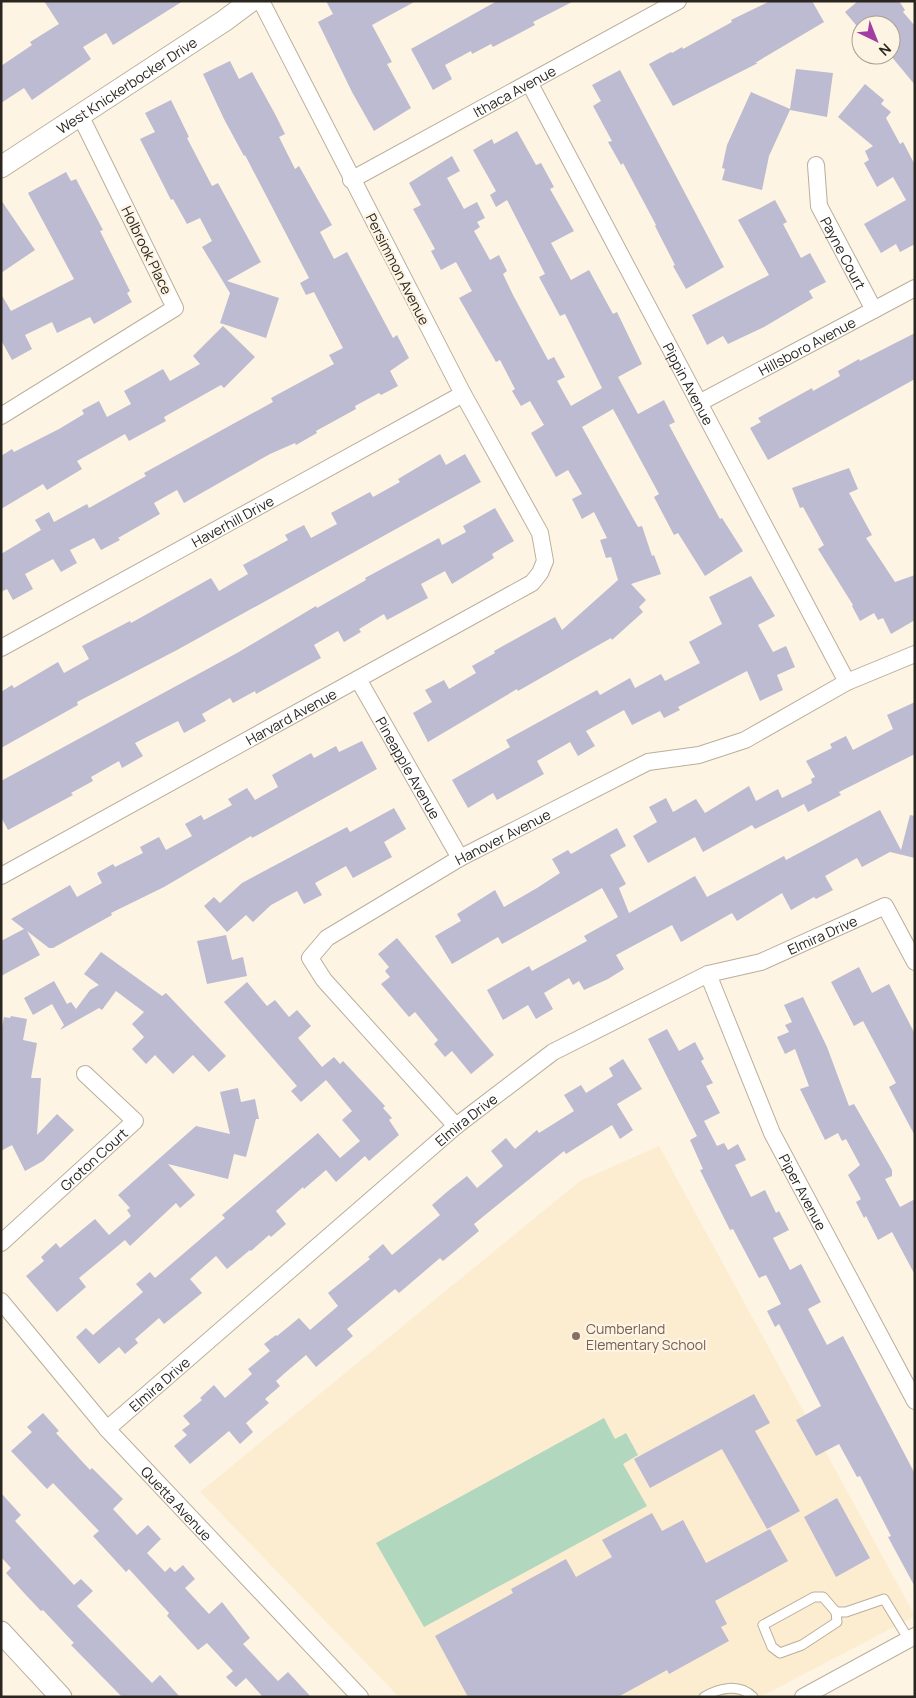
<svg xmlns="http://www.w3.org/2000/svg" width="916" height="1698" font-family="Manrope,sans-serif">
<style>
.built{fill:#fcedd1}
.green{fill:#b1d8be}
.building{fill:#bcbbd1}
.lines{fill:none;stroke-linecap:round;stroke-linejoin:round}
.service-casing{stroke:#baaf9b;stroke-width:11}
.minor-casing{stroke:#baaf9b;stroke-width:18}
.tertiary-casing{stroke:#baaf9b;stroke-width:23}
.service{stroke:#fff;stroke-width:9}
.minor{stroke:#fff;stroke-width:16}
.tertiary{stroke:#fff;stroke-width:21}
.education-dot{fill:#8d6e63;stroke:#fdf4e3;stroke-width:2}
.labels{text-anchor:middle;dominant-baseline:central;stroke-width:4.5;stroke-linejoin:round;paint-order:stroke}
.street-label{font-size:14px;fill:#2a251e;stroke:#fdf4e3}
.education-label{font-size:14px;fill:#785e54;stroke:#fdf4e3;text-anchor:start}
</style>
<rect width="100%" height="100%" fill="#fdf4e3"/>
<polygon class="built" points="659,1146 915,1616 760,1697 399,1697 200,1492 580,1181"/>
<polygon class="green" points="604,1418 615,1439 626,1433 638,1455 623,1464 647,1506 424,1627 376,1543"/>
<g class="building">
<polygon points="44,1 183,1 113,45 106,33 83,47 91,59 32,100 24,88 1,103 1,66 32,45 30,42 59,24"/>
<polygon points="326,1 416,1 372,25 392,62 387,64 411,108 374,131 352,92 318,22 333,14"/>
<polygon points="497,1 574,1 533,22 535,25 493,47 491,44 472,54 471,51 445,65 452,79 433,90 411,49"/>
<polygon points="770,1 812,1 824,22 755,63 758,63 673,106 649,64 671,52 672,53 682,47 683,49 732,22 731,20"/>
<polygon points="858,1 899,1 905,10 903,12 915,26 915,85 891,56 891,25 865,25 861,20 861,31 845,12"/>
<polygon points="230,61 239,79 252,72 275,114 285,134 279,137 295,169 299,166 332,225 320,232 334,259 347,252 393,338 397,335 409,358 390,371 398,386 381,395 379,393 355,406 356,409 316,431 317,433 296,445 295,443 270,454 184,503 177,490 154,503 160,514 118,538 120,540 101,550 94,538 70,550 77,563 61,572 53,559 25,574 33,589 13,600 7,589 1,592 1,554 41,530 35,520 49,512 54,522 87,504 89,508 146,476 144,473 273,402 271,398 334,364 329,355 343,348 314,292 306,295 300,283 309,278 245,155 244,156 224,119 203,74"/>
<polygon points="796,69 833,73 827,117 790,110 769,156 762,190 722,180 725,169 722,168 727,145 751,92 790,109"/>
<polygon points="620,70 724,267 686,289 673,266 675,265 655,226 656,225 623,163 621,165 608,142 612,141 593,106 601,101 592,85"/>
<polygon points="865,84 884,100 881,104 891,112 886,118 900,144 903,142 915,165 915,244 900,252 896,244 881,253 864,224 906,200 893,177 877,187 864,163 869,160 865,151 873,146 838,117"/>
<polygon points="171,100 189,137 187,138 212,186 218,183 261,262 227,281 279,298 266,338 220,323 230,293 202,247 212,241 200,218 187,224 173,199 171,200 140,139 155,132 145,113"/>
<polygon points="517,131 536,165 541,163 554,187 550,189 574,231 551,243 571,280 589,270 613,314 617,312 642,364 618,377 638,414 664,400 675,422 669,425 685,455 720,519 722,518 743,551 705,576 678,533 674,535 654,497 659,494 613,409 582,427 638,527 642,526 652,556 654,555 661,574 631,584 646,600 639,607 643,612 612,640 611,638 518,691 517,689 428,742 413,713 432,702 425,690 444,680 449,689 476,673 472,666 495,653 494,651 555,617 562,630 618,580 611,557 606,558 600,540 607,538 594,512 582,519 572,499 582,494 568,470 556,477 531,433 544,425 530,401 521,406 512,391 515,389 500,360 496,362 459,298 472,291 456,262 441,270 431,251 435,249 413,209 421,205 409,183 452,156 460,171 447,178 464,209 477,202 485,218 477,222 480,227 474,231 490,260 499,255 507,271 503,274 513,295 548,360 554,357 565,377 557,381 571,406 602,388 565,314 560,316 539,277 545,274 507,200 496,207 490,195 496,191 473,150 492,139 494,144"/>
<polygon points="66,172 71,181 76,179 103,230 100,231 130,291 127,293 132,302 94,324 90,317 57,333 52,322 25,335 32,349 12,360 1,340 1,294 11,311 74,279 28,193"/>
<polygon points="1,200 35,250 1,273"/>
<polygon points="775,200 787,222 783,224 801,258 810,253 826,282 809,291 813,298 764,327 728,344 723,336 707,345 692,315 769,275 738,220"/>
<polygon points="223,326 255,357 224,388 221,385 164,417 166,421 129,441 125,434 77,461 82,469 47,490 43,484 1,509 1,456 12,449 14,452 59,429 84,414 82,410 99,401 107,417 131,404 124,391 163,369 170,381 200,364 193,356"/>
<polygon points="915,333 915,379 768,460 750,428 761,422 758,418 812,388 813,391 840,376 838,371 859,359 860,361"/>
<polygon points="440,454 446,465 465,454 481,482 177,650 77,702 78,705 1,748 1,692 12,685 14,688 58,662 64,673 89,659 82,646 130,621 131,623 211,578 219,591 248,574 243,565 288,540 285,535 304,525 311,538 337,524 331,513 370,492 373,497 400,482 398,479"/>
<polygon points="849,468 858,489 849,493 872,535 866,538 895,582 915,575 915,620 891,634 883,618 878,620 874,613 860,621 852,606 853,605 818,549 824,545 803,507 800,508 792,488"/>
<polygon points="495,508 514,541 492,554 494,558 452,584 445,571 421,584 428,598 387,620 384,614 359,629 361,632 344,642 338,631 314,645 321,658 256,694 255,691 233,703 230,698 202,714 206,721 184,733 178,721 135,743 143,756 122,768 119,761 91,777 93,781 71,793 73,795 8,830 1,817 1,781 237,653 316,606 317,608 366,580 365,578 439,538 442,545 466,532 463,526"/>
<polygon points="751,576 775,616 758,625 773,652 786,646 795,667 777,675 783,690 760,701 747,671 678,707 680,710 664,718 660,711 632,725 624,710 586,731 595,746 578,756 570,742 537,761 544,774 497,800 493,793 468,808 452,780 510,747 506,740 597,690 600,695 630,678 635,688 661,674 665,681 700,663 689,642 722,624 709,597"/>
<polygon points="915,702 915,754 839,792 841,795 808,812 804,804 755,829 752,825 703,852 695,837 648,863 633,836 657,822 649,807 666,798 673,812 696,799 705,813 749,786 756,801 778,789 782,798 812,783 811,779 815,777 806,761 832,748 830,744 846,736 853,750 893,729 887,715"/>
<polygon points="362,741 377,769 252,838 251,836 164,887 111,913 112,915 53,948 49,948 27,931 40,955 1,976 1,941 24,929 11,919 70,885 77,897 102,883 97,873 113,864 115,867 143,853 140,847 159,837 166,850 192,836 185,824 201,815 204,820 232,805 228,799 247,788 255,800 278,787 272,775 311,753 314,758 336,746 339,752"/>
<polygon points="394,808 406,829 384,842 392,857 353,878 346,866 315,883 322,895 304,904 297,891 271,905 253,922 246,915 227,932 204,906 214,897 220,903 242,883 347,827 350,832"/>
<polygon points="880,810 901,850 910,815 915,816 915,858 890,852 862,867 857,858 825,876 833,890 816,899 814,897 791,910 782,893 737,921 732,913 681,942 672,925 616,955 624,969 608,979 584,990 579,981 573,985 569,978 544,993 553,1009 536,1019 528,1005 503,1020 487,990 529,966 532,971 587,941 584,936 618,917 602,888 502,944 498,937 452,964 435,936 461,921 457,914 495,890 504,907 537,888 560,873 552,859 568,850 571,854 617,828 626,846 610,855 626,884 619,888 629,913 695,876 707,897 784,856 786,860"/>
<polygon points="226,935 232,960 243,957 247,976 207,984 197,941"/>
<polygon points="397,938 494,1055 471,1074 452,1051 445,1057 434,1044 438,1040 415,1012 409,1017 381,984 390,977 385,971 389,967 378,954"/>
<polygon points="101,952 162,996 166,993 226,1056 209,1072 193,1055 173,1074 155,1055 146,1064 132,1049 144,1037 132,1024 144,1012 116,991 102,1010 99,1008 60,1030 64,1025 52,1004 33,1015 24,998 54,981 67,1004 71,1002 76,1009 90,990 99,985 84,974"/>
<polygon points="859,967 872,993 889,984 915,1034 915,1136 889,1087 896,1083 863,1021 854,1026 831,982"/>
<polygon points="247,982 267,1006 275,1000 289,1017 297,1010 311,1026 298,1038 322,1067 334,1057 340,1064 343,1061 385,1106 383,1108 392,1118 389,1120 399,1135 369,1161 365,1156 336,1182 326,1170 304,1189 303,1187 276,1211 286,1224 271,1237 269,1235 251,1251 250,1250 227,1269 216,1256 190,1279 202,1293 164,1324 159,1318 135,1339 138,1343 125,1354 119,1347 99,1364 76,1337 86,1328 93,1335 143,1292 136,1284 150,1272 155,1278 225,1218 222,1215 318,1133 340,1158 360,1141 342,1120 352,1111 326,1080 301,1102 291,1091 297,1086 224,1002"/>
<polygon points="803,997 827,1047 849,1106 854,1104 892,1170 892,1176 885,1179 900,1207 915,1199 915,1275 892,1232 878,1240 866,1216 864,1218 856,1202 861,1199 848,1175 860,1165 846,1139 842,1141 838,1133 825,1140 800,1089 809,1086 795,1049 785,1054 777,1037 789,1032 785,1025 792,1022 784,1005"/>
<polygon points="11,1016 27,1019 23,1040 37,1043 31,1078 41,1078 37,1135 57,1114 74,1130 43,1161 25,1171 12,1145 1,1151 1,1032 4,1017 10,1018"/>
<polygon points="667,1029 679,1051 695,1042 704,1059 701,1061 713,1083 706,1086 720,1113 704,1121 717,1146 724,1143 728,1150 738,1144 746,1160 735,1165 751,1197 765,1190 776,1213 779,1211 789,1230 773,1238 790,1270 801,1264 821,1302 808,1309 827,1345 843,1336 915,1474 915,1587 888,1537 891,1536 860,1476 857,1477 839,1444 816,1456 796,1420 821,1406 779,1324 775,1327 767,1311 781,1304 766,1275 759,1278 733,1229 730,1230 700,1170 703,1169 690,1140 697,1136 648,1039"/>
<polygon points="623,1059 642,1089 617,1104 633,1130 620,1139 612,1125 566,1154 564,1151 474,1224 479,1231 443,1261 440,1258 399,1293 395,1289 347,1329 353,1336 316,1367 306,1355 286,1372 276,1381 280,1386 265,1399 269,1403 246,1423 253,1432 240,1444 229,1431 190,1464 174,1446 187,1435 182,1430 190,1424 183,1416 202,1400 200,1398 214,1385 225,1398 252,1374 248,1369 270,1351 264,1344 276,1335 277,1336 299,1318 310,1330 338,1306 328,1293 370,1259 368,1257 383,1244 392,1255 440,1215 432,1205 448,1191 467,1176 477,1188 503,1166 491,1151 506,1138 515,1149 537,1130 539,1133 574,1111 564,1095 581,1085 586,1093 613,1076 609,1068"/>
<polygon points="238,1088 241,1102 255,1099 259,1119 256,1119 246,1157 234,1154 228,1179 168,1164 195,1195 180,1208 176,1203 130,1246 125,1240 79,1278 86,1287 57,1312 26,1276 44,1261 41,1257 56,1243 60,1248 95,1219 109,1235 131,1216 127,1210 130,1208 118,1195 196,1126 230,1134 220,1092"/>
<polygon points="754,1394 770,1423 755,1431 800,1511 767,1529 722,1449 650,1488 634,1459"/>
<polygon points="43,1413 59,1431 56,1433 90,1470 92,1468 123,1499 113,1509 137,1535 148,1525 161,1539 147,1553 165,1572 170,1567 175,1572 183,1565 195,1579 185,1588 209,1614 222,1602 250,1638 243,1644 278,1681 288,1672 311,1697 261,1697 262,1696 246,1678 236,1687 226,1677 233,1671 207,1643 198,1650 167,1616 169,1613 129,1569 126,1572 93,1536 99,1531 53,1483 47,1489 11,1451 32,1432 27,1427"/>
<polygon points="1,1493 21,1515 15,1521 74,1585 81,1579 93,1591 77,1606 152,1683 160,1675 180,1697 122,1697 71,1645 74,1643 43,1610 41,1611 25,1594 6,1573 11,1568 1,1557"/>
<polygon points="837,1498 870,1558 836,1577 804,1517"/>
<polygon points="652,1513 662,1531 683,1520 706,1563 770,1529 788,1561 715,1601 727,1624 721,1627 729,1641 669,1674 667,1670 618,1697 468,1697 435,1636 513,1593 511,1589 566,1559 576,1577 612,1557 602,1540"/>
</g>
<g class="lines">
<defs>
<g id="service">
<polygon points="814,1597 823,1597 836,1612 837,1622 802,1645 780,1653 772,1647 763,1625"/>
<polyline points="836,1612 846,1612 884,1599 909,1640"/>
<path d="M704,1697c15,-9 35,-14 49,0"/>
</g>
<g id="minor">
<path id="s1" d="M530,84l317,598"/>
<path id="s2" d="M816,165l3,41 55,104"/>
<path id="s3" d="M351,180l327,-179"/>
<path id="s4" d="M699,403l216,-115"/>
<polyline points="1,416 175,308 80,115"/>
<path id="s5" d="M1,648l462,-254"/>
<path id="s6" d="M358,679l102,179"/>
<path id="s7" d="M1,876l531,-293 8,-10 5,-12 -5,-28 -77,-139 -202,-393"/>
<path id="s8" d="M708,974l64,159 143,268"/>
<path id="s9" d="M456,1126l-132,-146 -14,-22 17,-20 133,-80 188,-96 51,-7 46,-15 102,-58 68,-28"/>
<path id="s10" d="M1,1243l134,-122 -50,-47"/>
<path id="s11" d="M1,1301l106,128 253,268"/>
<path id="s12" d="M107,1429l349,-303 97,-74 155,-78 53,-12 124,-56 30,56"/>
<polyline points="803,1697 915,1636"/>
</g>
<g id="tertiary">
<path id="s13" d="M1,167l223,-146 27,-20"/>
<polyline points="1,1632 61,1697"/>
</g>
</defs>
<use href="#service" class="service-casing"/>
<use href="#minor" class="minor-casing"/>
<use href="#tertiary" class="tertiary-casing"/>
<use href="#service" class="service"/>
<use href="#minor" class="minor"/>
<use href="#tertiary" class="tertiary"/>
</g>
<circle class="education-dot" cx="576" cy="1336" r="5"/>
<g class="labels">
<g class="street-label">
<text stroke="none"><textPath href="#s13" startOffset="150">West Knickerbocker Drive</textPath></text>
<text stroke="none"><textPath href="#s3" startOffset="186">Ithaca Avenue</textPath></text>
<text transform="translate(147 250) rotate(64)">Holbrook Place</text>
<text stroke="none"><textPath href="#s2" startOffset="94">Payne Court</textPath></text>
<text transform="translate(398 269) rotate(63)">Persimmon Avenue</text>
<text stroke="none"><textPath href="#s4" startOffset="122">Hillsboro Avenue</textPath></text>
<text stroke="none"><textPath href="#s1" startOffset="339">Pippin Avenue</textPath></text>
<text stroke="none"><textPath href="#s5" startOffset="264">Haverhill Drive</textPath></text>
<text stroke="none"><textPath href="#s7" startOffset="331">Harvard Avenue</textPath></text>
<text stroke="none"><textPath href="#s6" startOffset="102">Pineapple Avenue</textPath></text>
<text stroke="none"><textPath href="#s9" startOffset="452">Hanover Avenue</textPath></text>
<text stroke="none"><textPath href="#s12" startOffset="879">Elmira Drive</textPath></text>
<text stroke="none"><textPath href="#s12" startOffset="474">Elmira Drive</textPath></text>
<text stroke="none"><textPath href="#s10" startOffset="125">Groton Court</textPath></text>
<text stroke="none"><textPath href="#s8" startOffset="238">Piper Avenue</textPath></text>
<text stroke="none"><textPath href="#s12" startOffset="69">Elmira Drive</textPath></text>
<text stroke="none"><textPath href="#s11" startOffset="268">Quetta Avenue</textPath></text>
</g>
<g class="education-label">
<text x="586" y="1328">Cumberland<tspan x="586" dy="16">Elementary School</tspan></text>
</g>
</g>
<rect width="916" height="1698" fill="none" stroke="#2a251e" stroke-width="5"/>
<g transform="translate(876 40) rotate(137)"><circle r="24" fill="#fdf4e3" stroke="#a9a194"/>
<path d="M0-4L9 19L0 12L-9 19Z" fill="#a23ea3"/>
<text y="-8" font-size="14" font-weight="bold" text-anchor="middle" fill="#2a251e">N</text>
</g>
</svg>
